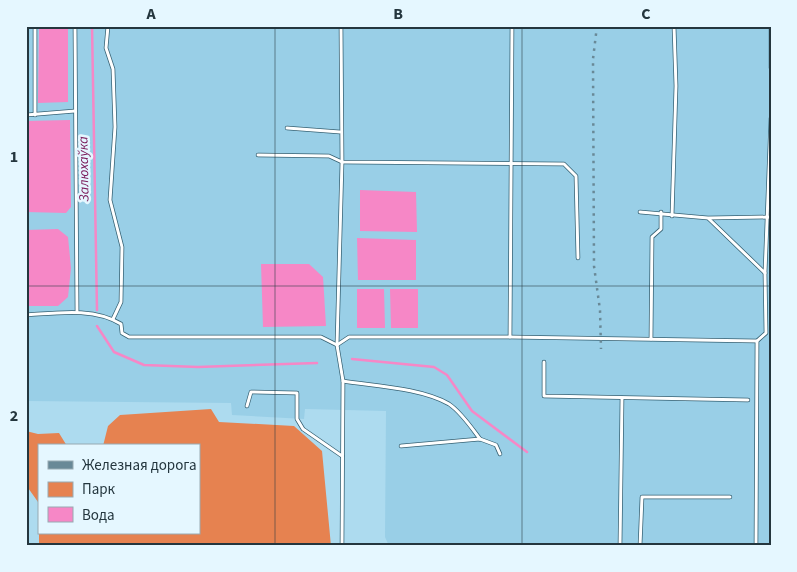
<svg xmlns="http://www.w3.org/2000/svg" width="797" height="572" font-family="'Source Sans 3',sans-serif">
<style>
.built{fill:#99cfe7}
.green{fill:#e68250}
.water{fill:#f687c6}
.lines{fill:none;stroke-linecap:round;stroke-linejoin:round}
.stream{stroke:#f687c6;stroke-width:2.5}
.service-casing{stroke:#366173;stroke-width:4.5}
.service{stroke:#fff;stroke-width:3}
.rail{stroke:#698997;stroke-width:2.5;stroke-dasharray:2.5 5;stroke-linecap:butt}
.grid{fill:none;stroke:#24363e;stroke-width:1;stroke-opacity:0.55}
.labels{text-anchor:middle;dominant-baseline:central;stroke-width:5;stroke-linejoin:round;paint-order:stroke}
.water-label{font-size:14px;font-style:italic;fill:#7a1858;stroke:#e5f7ff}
.neatline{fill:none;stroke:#24363e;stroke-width:2}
.grid-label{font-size:16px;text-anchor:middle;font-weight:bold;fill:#24363e}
</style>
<rect width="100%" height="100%" fill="#addbef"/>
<polygon class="built" points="26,26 771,26 771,546 389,546 385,537 386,411 305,409 304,419 232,415 231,403 26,401"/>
<g class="green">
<polygon points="211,409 219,422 294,426 322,451 331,546 39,546 39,533 199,533 199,446 103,446 108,426 120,415"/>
<polygon points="26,431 38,434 59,433 67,446 39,446 39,533 38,502 26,485"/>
</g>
<g class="water">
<polygon points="26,26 29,107 26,107"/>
<polygon points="39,26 68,26 68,102 38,103"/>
<polygon points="70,120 71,207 66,213 26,212 26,121"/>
<polygon points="360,190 416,192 417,232 360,231"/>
<polygon points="58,229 68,237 71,268 68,297 58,306 26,306 26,230"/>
<polygon points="357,238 416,240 416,280 358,280"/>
<polygon points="261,264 309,264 323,277 326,326 263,327"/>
<polygon points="357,289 384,289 385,328 357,328"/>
<polygon points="390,289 418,289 418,328 391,328"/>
</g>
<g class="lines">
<g class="stream">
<polyline points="92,26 97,310"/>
<polyline points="97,326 114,352 144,365 198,367 317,363"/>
<polyline points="352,359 434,367 447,375 472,411 527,452"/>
</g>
<defs>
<g id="service">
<polyline points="35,26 35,115"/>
<polyline points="75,26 77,312"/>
<polyline points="108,26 106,48 113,69 115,127 110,200 122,247 121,302 113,319"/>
<polyline points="341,26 342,162 337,345 343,381 342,546"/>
<polyline points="771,26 771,68"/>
<polyline points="26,115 75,111"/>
<polyline points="287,128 340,132"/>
<polyline points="258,155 329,156 342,162 564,164 576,176 578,258"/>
<polyline points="640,212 708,218 771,217"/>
<polyline points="672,216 676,86 674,26"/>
<polyline points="709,219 765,273"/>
<path d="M26,315c30,-2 68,-8 95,9l1,9 7,4h192l16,8 12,-8h161l247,4"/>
<polyline points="510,337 512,26"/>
<polyline points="651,339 652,237 661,229 661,212"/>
<polyline points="544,362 544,396 748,400"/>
<path d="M343,381c31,5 78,7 106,23 12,8 22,23 31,35"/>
<polyline points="247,406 251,392 297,393 297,419 303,429 342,456"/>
<polyline points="401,446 480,439 496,445 500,454"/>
<polyline points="620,546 622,398"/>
<polyline points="640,546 642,497 730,497"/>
<polyline points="756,546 757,341 766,333 765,273 771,118"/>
</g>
</defs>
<use href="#service" class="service-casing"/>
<use href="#service" class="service"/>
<polyline class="rail" points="597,26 593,59 594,266 600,310 601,349"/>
</g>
<path class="grid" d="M275,26v520M522,26v520M26,286h745"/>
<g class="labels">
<g class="water-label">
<text transform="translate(84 169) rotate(-91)">Залюхаўка</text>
</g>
</g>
<rect width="797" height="572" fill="none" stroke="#e5f7ff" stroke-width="55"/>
<rect x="38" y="444" width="162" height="90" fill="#e5f7ff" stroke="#98aab2"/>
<rect x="48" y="461" width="25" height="8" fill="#698997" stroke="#98aab2"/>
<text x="82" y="470" font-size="15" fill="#24363e">Железная дорога</text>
<rect x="48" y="482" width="25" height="15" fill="#e68250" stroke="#98aab2"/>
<text x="82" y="494" font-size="15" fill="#24363e">Парк</text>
<rect x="48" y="507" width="25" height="15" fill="#f687c6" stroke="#98aab2"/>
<text x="82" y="520" font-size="15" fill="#24363e">Вода</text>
<rect x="28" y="28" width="742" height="516" class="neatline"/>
<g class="grid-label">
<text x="151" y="19">A</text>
<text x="398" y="19">B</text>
<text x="646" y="19">C</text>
<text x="14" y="162">1</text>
<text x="14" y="421">2</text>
</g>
</svg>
